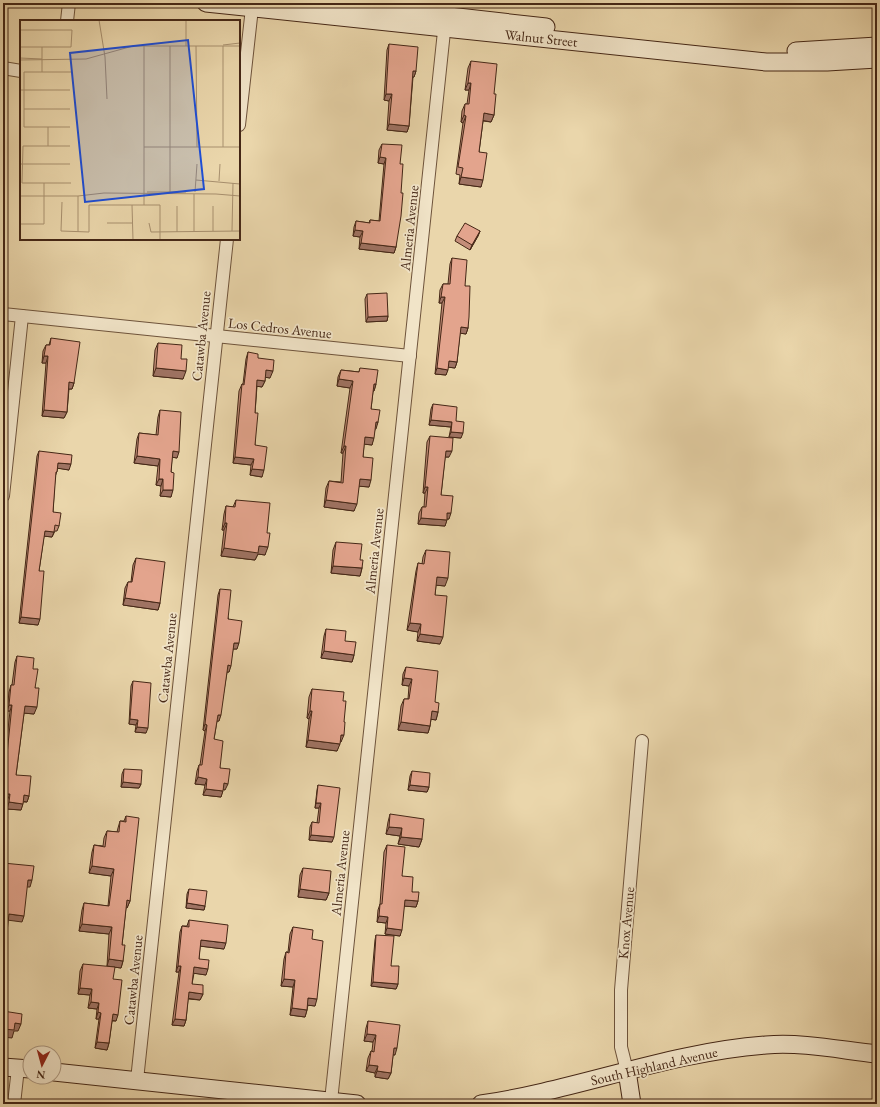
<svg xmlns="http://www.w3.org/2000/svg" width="880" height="1107" font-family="'EB Garamond',serif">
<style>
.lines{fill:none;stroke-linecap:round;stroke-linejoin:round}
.street-casing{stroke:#6e533b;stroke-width:14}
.secondary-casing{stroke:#452716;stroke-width:19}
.street{stroke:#f1e4c8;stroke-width:12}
.secondary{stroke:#f1e4c8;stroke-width:17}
.wall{fill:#c38d79;stroke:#452716}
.shaded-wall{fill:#9f7363;stroke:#452716}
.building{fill:#e3a48d;stroke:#452716}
.labels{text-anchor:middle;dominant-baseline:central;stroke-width:3.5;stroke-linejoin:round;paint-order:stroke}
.street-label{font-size:14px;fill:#452716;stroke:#f1e4c8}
.inset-road{fill:none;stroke:#a8906f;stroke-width:1}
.view{fill:#1d4ed8;fill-opacity:0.15;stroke:#1d4ed8;stroke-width:2}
.inset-edge{fill:none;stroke:#452716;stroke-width:2}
</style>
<rect width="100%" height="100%" fill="#ead6ab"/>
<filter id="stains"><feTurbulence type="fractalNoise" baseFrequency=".005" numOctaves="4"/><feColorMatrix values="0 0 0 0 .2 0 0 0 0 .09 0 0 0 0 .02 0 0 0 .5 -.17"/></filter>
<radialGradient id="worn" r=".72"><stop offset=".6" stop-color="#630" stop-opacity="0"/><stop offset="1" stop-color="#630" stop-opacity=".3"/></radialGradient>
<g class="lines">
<defs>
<g id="street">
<polyline points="67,21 69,3"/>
<polyline points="3,68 21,71"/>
<polyline points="239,125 252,8"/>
<polyline points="3,314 410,356"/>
<polyline points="3,496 22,316"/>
<polyline points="627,1071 621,1047 621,990 642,741"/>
<polyline points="137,1080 227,239"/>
<polyline points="331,1101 447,3"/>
<polyline points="14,1104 18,1068"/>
</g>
<g id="secondary">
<polyline points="206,3 766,62 827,62 877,59"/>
<polyline points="334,3 546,27"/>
<polyline points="796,51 877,46"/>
<polyline points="3,1067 30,1069"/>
<polyline points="627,1071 632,1104"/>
<polyline points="54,1072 357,1104"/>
<path d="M481,1104c96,-14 188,-52 285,-59 37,-3 74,5 111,9"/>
</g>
</defs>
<use href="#street" class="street-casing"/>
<use href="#secondary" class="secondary-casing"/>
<use href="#street" class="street"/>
<use href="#secondary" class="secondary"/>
</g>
<g class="wall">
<polygon points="389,44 416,71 414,77 413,77 409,126 407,132 387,130 389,101 384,100 387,50"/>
<polygon points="471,61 494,94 494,115 491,122 483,121 479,152 481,187 459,184 460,175 456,174 463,123 461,122 462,111 465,104 467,104 469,90 465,90 468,68"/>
<polygon points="382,144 400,164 396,247 394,253 359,249 360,237 353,236 354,227 356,221 369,223 370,220 379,221 384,164 378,163 379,150"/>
<polygon points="480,231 478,236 470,250 455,241 457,236"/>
<polygon points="452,258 465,286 468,328 466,334 460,333 457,362 455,368 448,367 446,375 435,374 442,303 439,303 440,290 443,284 448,284 450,264"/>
<polygon points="367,294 388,316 387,321 366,322 365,299"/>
<polygon points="51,338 74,383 72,389 69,389 67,412 64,418 42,416 46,363 42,363 43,351 46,345 49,345"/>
<polygon points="158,343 181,359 183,379 153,376 155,350"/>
<polygon points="248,352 258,358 270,378 265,377 265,381 262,387 257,386 255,413 255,445 262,477 250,475 251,465 233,463 239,391 242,384 243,384 246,359"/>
<polygon points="360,368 376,384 374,391 373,391 371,409 378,422 375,429 372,445 364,444 363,457 369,487 359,486 354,511 324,507 326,488 329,481 341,482 343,453 341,453 350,388 337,386 338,377 341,370 359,372"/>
<polygon points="433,404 456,421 461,438 449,437 451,427 429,425 431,409"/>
<polygon points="160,410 177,458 172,457 171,472 171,497 160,496 161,486 156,485 158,466 134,463 137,439 139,433 156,435 158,417"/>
<polygon points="430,436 449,457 445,457 441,495 449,519 447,519 445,526 418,524 419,513 422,507 424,507 425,493 423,493 427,442"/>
<polygon points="39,451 69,470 58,468 55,477 53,512 59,526 57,531 55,531 52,537 44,536 39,571 38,625 19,623 37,456"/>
<polygon points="236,500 267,533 265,555 258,554 255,560 221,556 224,530 222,530 224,514 226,506 233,507"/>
<polygon points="336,542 360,560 362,568 360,576 331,573 333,550"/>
<polygon points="426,550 445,586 436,585 435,595 440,644 417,641 418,632 407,630 416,571 418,563 422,564 423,557"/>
<polygon points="136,558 160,603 158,610 123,605 125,588 128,582 131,582 133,565"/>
<polygon points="220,589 237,649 233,649 229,672 227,672 219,721 217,721 214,739 220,768 225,790 223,789 221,797 203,795 205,785 195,784 197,771 199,765 200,765 205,731 203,730 218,595"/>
<polygon points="326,629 345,641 354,655 352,662 321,658 324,636"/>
<polygon points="17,656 33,669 35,688 34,714 24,713 16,775 29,796 27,802 23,802 21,810 7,809 7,801 3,800 3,775 10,711 7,711 9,692 11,685 12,685 15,662"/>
<polygon points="406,667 435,702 438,712 436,720 431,719 430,726 428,733 398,730 401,706 404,699 408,699 409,686 402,685 403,674"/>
<polygon points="133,681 146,733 135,732 136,725 129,724 131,686"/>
<polygon points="312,689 343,701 341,742 340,742 337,751 306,747 309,719 307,718 309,697"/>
<polygon points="124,769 141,784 139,788 121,787 122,774"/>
<polygon points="412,771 429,787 427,792 408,790 410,776"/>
<polygon points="318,785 332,842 309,840 310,827 312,822 317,823 319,808 315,808 317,790"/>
<polygon points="390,814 422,839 419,847 398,844 400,836 386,834 388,822"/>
<polygon points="126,816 130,901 127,908 126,907 122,945 123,961 121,968 107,966 109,934 79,931 82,910 84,903 108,906 111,876 89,873 92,852 94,845 103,846 104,838 107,831 117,832 118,828 120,821 124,821"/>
<polygon points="387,845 402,876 418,901 416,907 404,906 400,936 385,934 386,923 377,922 378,910 380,904 384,852"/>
<polygon points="303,868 329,893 326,900 298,897 300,875"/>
<polygon points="189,889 205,906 204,910 186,908 187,894"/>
<polygon points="189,920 224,949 200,946 199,959 206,975 194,973 192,984 203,994 200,1000 188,999 186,1020 184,1026 172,1025 179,972 176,972 180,932 182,926 187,926"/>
<polygon points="293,927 312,939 315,1006 308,1005 307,1010 305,1017 290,1015 293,987 281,986 284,959 286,952 288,952 290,934"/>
<polygon points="376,935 391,966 398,984 396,989 371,986 375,940"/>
<polygon points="83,964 113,979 116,1021 112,1021 109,1043 107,1050 95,1048 99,1019 96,1019 97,1009 88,1008 90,995 78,994 80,971"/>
<polygon points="368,1021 395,1055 393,1055 391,1073 388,1079 375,1077 375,1073 366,1071 368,1058 371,1051 372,1051 373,1042 364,1041 366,1028"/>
</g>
<g class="shaded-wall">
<polygon points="413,71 416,71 414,77 411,77"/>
<polygon points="468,83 471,83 469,90 465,90"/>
<polygon points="386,94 392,94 389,101 384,100"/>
<polygon points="484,113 494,115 491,122 481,120"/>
<polygon points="464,115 466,116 463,123 461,122"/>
<polygon points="389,124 409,126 407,132 387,130"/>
<polygon points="380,157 386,158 384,164 378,163"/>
<polygon points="461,177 483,180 481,187 459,184"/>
<polygon points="355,230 363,231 360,237 353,236"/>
<polygon points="480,231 478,236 470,250 472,245"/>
<polygon points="361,243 396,247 394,253 359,249"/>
<polygon points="441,297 445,297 442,303 439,303"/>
<polygon points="388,316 387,321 366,322 368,317"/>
<polygon points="461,327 468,328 466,334 459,333"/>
<polygon points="44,356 48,356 46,363 42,363"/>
<polygon points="449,361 457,362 455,368 447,367"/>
<polygon points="156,368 186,371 183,379 153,376"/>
<polygon points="437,368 448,370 446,375 435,374"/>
<polygon points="266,370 273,371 270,378 263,377"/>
<polygon points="339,379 353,381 350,388 337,386"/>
<polygon points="257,380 265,381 262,387 255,386"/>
<polygon points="69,382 74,383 72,389 67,389"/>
<polygon points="374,384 376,384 374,391 371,391"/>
<polygon points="44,410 67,412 64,418 42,416"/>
<polygon points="431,420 452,422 451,427 429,425"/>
<polygon points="376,422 378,422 376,429 374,429"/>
<polygon points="451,432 463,433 461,438 449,437"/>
<polygon points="365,437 374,438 372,445 363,444"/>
<polygon points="344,446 346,446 343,453 341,453"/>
<polygon points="173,451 179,452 177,458 171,457"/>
<polygon points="446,451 452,451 449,457 443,457"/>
<polygon points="137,456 160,459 158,466 134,463"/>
<polygon points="235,457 254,459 251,465 233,463"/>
<polygon points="58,463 71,464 69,470 56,468"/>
<polygon points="252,469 264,470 262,477 250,475"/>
<polygon points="159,479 163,479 161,486 156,485"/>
<polygon points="360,479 371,480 369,487 357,486"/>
<polygon points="425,487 428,487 425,493 423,493"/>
<polygon points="163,490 173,490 171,497 160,496"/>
<polygon points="326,500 357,504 354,511 324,507"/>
<polygon points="447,513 451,513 449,519 445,519"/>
<polygon points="421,518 447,520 445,526 418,524"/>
<polygon points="225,523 227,523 224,530 222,530"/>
<polygon points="45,531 54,532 52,537 43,536"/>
<polygon points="259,546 268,547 265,555 258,554 255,560 221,556 224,548"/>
<polygon points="333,566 362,568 360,576 331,573"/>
<polygon points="437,577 448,578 445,586 434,585"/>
<polygon points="125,598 160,603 158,610 123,605"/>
<polygon points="21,617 40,619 38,625 19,623"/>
<polygon points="410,623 421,624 418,632 407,630"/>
<polygon points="420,634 443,637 440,644 417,641"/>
<polygon points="234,643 239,643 237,649 232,649"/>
<polygon points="324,651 354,655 352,662 321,658"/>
<polygon points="228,665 231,666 229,672 226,672"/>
<polygon points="404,678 412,679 409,686 402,685"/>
<polygon points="9,705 12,705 10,711 7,711"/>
<polygon points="25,706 37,707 34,714 23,713"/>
<polygon points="310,711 312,711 309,719 307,718"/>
<polygon points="432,711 438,712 436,720 429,719"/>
<polygon points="218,715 221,715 219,721 216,721"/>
<polygon points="130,719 138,720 136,725 129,724"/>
<polygon points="401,722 430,726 428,733 398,730"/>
<polygon points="205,724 207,725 205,731 203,730"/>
<polygon points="137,727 148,728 146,733 135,732"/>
<polygon points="341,735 344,735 341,742 338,742"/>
<polygon points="308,740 340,744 337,751 306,747"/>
<polygon points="198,777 207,779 205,785 195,784"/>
<polygon points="123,782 141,784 139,788 121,787"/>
<polygon points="224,783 228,784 225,790 222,789"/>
<polygon points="410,785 429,787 427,792 408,790"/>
<polygon points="206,789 223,791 221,797 203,795"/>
<polygon points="3,794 10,794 7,801 3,800"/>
<polygon points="24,795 29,796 27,802 22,801"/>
<polygon points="9,802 23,804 21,810 7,809"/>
<polygon points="316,803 321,803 319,808 315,808"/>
<polygon points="389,827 402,828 400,836 386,834"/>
<polygon points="311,835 334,837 332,842 309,840"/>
<polygon points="401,837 422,839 419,847 398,844"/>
<polygon points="92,866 114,869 111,876 89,873"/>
<polygon points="28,880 32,880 30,887 26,887"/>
<polygon points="300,889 329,893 326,900 298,897"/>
<polygon points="127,900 130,901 127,908 124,907"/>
<polygon points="405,900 418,901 416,907 403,906"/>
<polygon points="187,903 205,906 204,910 186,908"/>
<polygon points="9,914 24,916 22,922 7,920"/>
<polygon points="379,916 388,917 386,923 377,922"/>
<polygon points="82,924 112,927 109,934 79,931"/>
<polygon points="387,928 402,930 400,936 385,934"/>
<polygon points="201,940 226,943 224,949 199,946"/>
<polygon points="109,959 123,961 121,968 107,966"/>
<polygon points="178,966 181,966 179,972 176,972"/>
<polygon points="194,967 208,969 206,975 192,973"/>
<polygon points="284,979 295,980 293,987 281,986"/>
<polygon points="373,982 398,984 396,989 371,986"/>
<polygon points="80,988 92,989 90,995 78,994"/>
<polygon points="189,992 203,994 200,1000 186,998"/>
<polygon points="308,998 317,999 315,1006 306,1005"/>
<polygon points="91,1002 99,1003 97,1009 88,1008"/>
<polygon points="292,1008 307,1010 305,1017 290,1015"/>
<polygon points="98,1012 101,1013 99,1019 96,1019"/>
<polygon points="113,1014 118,1015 116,1021 110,1020"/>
<polygon points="175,1019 186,1020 184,1026 172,1025"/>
<polygon points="15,1023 21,1024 18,1031 14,1031 12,1038 3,1037 3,1029"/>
<polygon points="367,1034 376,1035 373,1042 364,1041"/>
<polygon points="97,1042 109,1043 107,1050 95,1048"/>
<polygon points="394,1048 397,1048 395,1055 392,1054"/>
<polygon points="369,1065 378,1066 375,1073 366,1071"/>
<polygon points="377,1071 391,1073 388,1079 375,1077"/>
</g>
<g class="building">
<polygon points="389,44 418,47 416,71 413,71 409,126 389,124 392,94 386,94"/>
<polygon points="471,61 497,64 494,94 496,94 494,115 484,113 479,152 487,153 483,180 461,177 463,168 458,167 466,116 464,115 465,104 469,104 471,83 468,83"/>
<polygon points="382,144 402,145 400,164 403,164 401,193 403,193 401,216 396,247 361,243 363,231 355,230 356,221 370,223 370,220 380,221 386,158 380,157"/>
<polygon points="465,223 480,231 472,245 457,236"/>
<polygon points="452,258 467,260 465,286 470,286 469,317 468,328 461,327 457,362 449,361 448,370 437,368 445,297 441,297 443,284 450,284"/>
<polygon points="387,293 388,316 368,317 367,294"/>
<polygon points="51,338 80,342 74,383 69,382 67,412 44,410 48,356 44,356 46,345 50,345"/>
<polygon points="158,343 182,345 181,359 187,359 186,371 156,368"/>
<polygon points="248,352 258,354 258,358 274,360 273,371 266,370 265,381 257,380 255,413 258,413 255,445 267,447 264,470 252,469 254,459 235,457 242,384 244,385"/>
<polygon points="360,368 378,370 376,384 374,384 371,409 380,410 378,422 376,422 374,438 365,437 363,457 373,458 371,480 360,479 357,504 326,500 329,481 343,483 346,446 344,446 353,381 339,379 341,370 359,372"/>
<polygon points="433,404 457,407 456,421 464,422 463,433 451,432 452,422 431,420"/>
<polygon points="160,410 181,412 179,452 173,451 171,472 174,473 173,490 163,490 163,479 159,479 160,459 137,456 139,433 158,435"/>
<polygon points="430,436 453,438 452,451 446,451 441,495 453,496 451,513 447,513 447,520 421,518 422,507 426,507 428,487 425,487"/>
<polygon points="39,451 72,455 71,464 58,463 57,472 56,472 53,512 61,513 59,526 55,525 54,532 45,531 39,571 44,571 40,619 21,617"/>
<polygon points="236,500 270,503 267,533 270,533 268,547 259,546 258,553 224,548 227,523 225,523 226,506 235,507"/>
<polygon points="336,542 362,544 360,560 363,560 362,568 333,566"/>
<polygon points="426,550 450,552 448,578 437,577 435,595 447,596 443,637 420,634 421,624 410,623 418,563 424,564"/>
<polygon points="136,558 165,562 160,603 125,598 128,582 132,582"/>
<polygon points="220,589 231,590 228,619 242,621 239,643 234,643 231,666 228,665 221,715 218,715 214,739 223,741 220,768 230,769 228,784 224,783 223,791 206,789 207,779 198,777 199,765 202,765 207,725 205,724"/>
<polygon points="326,629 346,631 345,641 356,642 354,655 324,651"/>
<polygon points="17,656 34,658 33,669 38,669 35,688 39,688 37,707 25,706 16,775 31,776 29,796 24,795 23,804 9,802 10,794 3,794 12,705 9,705 11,685 14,685"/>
<polygon points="406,667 438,671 435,702 439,703 438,712 432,711 430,726 401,722 404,699 409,699 412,679 404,678"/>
<polygon points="133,681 151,683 148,728 137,727 138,720 130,719"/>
<polygon points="312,689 344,692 343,701 346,701 344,722 345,722 344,735 341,735 340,744 308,740 312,711 310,711"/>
<polygon points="124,769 142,770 141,784 123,782"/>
<polygon points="412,771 430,773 429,787 410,785"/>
<polygon points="318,785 340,788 334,837 311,835 312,822 319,823 321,803 316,803"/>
<polygon points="390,814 424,819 422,839 401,837 402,828 389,827"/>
<polygon points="126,816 139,818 130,901 127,900 122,945 125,945 123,961 109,959 112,927 82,924 84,903 109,906 114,869 92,866 94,845 105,847 107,831 119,832 120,821 126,822"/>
<polygon points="387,845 405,847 402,876 413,877 412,892 419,892 418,901 405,900 402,930 387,928 388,917 379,916 380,904 382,904"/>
<polygon points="3,863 34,866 32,880 28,880 24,916 9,914 4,959 3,959"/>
<polygon points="303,868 331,871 329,893 300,889"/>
<polygon points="189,889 207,891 205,906 187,903"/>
<polygon points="189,920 228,925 226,943 201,940 199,959 209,960 208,969 194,967 192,984 203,985 203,994 189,992 186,1020 175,1019 181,966 178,966 182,926 189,927"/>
<polygon points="293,927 313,930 312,939 323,941 317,999 308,998 307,1010 292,1008 295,980 284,979 286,952 289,953"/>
<polygon points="376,935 394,936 391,966 399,966 398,984 373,982"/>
<polygon points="83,964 115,967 113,979 122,980 118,1015 113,1014 109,1043 97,1042 101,1013 98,1012 99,1003 91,1002 92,989 80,988"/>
<polygon points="3,1011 22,1014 21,1024 15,1023 14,1030 3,1029"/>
<polygon points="368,1021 400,1025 397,1048 394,1048 391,1073 377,1071 378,1066 369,1065 371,1051 374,1052 376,1035 367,1034"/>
</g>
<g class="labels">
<g class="street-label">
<text transform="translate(541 38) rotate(6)">Walnut Street</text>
<text transform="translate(409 228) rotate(-84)">Almeria Avenue</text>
<text transform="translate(280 328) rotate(6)">Los Cedros Avenue</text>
<text transform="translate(201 336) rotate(-84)">Catawba Avenue</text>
<text transform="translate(374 551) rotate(-84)">Almeria Avenue</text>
<text transform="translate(167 658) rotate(-84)">Catawba Avenue</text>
<text transform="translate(340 873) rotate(-84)">Almeria Avenue</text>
<text transform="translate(626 923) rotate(-85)">Knox Avenue</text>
<text transform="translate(133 980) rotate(-84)">Catawba Avenue</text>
<text transform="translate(654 1066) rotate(-13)">South Highland Avenue</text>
</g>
</g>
<g transform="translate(20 20)">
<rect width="220" height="220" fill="#ead6ab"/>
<path class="inset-road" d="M79,0l6,37 2,42M0,10h52l-1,17h-51M203,25l17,-2M166,26v-26M176,26l1,101M22,27v25M0,38l22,1M0,40l66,-1 47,-13h107M0,70h50M4,89h46M50,107h-46v-55h47M28,126v-19M50,126h-47l-1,37h49M124,127h96M203,127v-101M0,144h50M176,160l44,4M199,161l1,-17M127,172h39M150,172v-146M175,172l2,-28M0,176h58l26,-3 112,1 24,2M42,182l-1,29 28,1v-27h71v35M112,185l1,35M124,185v-159M87,203h25M129,203l2,9 89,-1M0,204h24v-41M174,211v-37M193,211v-25M212,211l1,-48M58,212v-36M157,212v-26"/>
<path class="view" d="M168,20l16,149 -119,13 -15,-149z"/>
<rect width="220" height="220" class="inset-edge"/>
</g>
<rect width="880" height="1107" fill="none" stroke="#ead6ab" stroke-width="16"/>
<rect x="4" y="4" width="872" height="1099" fill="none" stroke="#452716" stroke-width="2"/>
<rect x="8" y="8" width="864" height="1091" fill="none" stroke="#452716"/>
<g transform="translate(42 1065) rotate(186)"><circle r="19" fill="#f1e4c8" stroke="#ac9881"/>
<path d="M0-3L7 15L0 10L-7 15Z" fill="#8f2418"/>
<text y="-6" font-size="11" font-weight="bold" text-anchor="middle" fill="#452716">N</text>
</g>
<rect width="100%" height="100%" filter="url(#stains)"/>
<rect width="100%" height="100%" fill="url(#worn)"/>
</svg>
